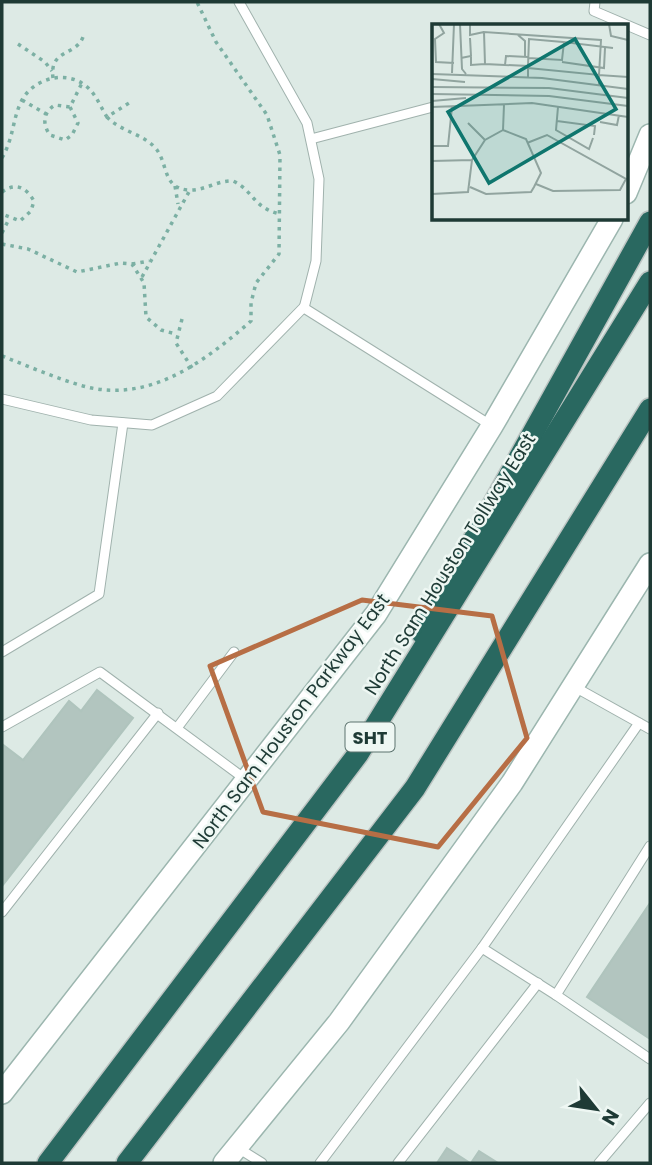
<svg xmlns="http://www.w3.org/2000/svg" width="652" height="1165" font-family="Poppins,sans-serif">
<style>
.building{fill:#b2c5bf;stroke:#afc4bd;stroke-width:2}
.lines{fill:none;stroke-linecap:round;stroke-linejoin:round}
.lane-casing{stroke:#a0b2ad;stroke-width:11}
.secondary-casing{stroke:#9cb6af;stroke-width:24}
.highway-casing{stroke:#bcc4c2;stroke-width:24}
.path{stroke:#7cb0a4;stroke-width:3.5;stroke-dasharray:3.5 5;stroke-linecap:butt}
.lane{stroke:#fff;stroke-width:9}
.secondary{stroke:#fff;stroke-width:21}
.highway{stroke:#296860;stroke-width:21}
.marked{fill:none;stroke:#b76e45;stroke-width:5;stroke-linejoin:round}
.labels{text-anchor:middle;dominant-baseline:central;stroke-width:5;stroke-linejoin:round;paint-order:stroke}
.shield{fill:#eef7f3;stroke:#5c736e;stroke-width:2}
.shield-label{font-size:18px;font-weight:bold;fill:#1e3a35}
.street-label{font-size:19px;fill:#1e3a35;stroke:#eef7f3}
.inset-road{fill:none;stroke:#91a49f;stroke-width:2}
.view{fill:#0f766e;fill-opacity:0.15;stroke:#0f766e;stroke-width:3.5}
.inset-edge{fill:none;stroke:#1e3a35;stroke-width:3.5}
</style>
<rect width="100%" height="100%" fill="#ddeae5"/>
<g class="building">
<polygon points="97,690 133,718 2,886 2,744 23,760 69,701 81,711"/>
<polygon points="650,903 650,1039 587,997"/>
<polygon points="447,1148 470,1163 437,1163"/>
<polygon points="479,1151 498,1163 471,1163"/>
</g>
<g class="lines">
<defs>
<g id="lane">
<polyline points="239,2 307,123 319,179 316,261 304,308 492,426"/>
<polyline points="595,2 594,11 650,35"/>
<polyline points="311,139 433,107"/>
<polyline points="2,399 91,420 152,425 217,396 304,307"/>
<polyline points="2,652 99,594 123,423"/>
<polyline points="573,686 650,729"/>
<polyline points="2,727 100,672 245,779"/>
<polyline points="177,728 234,652"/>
<polyline points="650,846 556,995 650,1059"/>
<polyline points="2,912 158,713"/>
<polyline points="482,948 556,995"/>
<polyline points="238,1148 262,1163"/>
<polyline points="320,1163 482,948 639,723"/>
<polyline points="398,1163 538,983"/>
<polyline points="599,1163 650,1103"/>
</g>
<g id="secondary">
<polyline points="626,193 650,135"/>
<polyline points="2,1093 376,614 492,426 612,219"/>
<polyline points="224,1163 339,1022 512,783 650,564"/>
</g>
<g id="highway">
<polyline points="422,633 650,222"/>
<polyline points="48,1163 358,754 650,282"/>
<polyline points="127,1163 415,788 650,409"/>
</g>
</defs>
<use href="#lane" class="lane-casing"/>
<use href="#secondary" class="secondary-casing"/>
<use href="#highway" class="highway-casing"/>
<g class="path">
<polyline points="18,44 45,62 52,71"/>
<path d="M53,78c-4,-29 23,-22 30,-41"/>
<polyline points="22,100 46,114"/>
<path d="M70,107l8,16 -6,12 -7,5 -15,-5c-8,-11 -7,-23 5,-30l15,2 12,-24"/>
<path d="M107,117c14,15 38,17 50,33 11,15 6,39 32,40 15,1 29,-10 44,-9 21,10 20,27 47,33"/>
<path d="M2,158c12,-21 10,-37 19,-56 11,-23 44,-33 65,-16 10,8 14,20 21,31l22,-14"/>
<polyline points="175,186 178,204"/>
<path d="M2,192c13,-10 24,-5 32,9l-3,10 -11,10 -18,-7"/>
<polyline points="2,233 9,219"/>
<polyline points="2,244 28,249 77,272 121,263 132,264 144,283 146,317 161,330 176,334"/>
<polyline points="132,264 149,261"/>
<polyline points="142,277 190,190"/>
<polyline points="182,319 176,343 192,368"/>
<path d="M2,356c26,10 53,22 81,30 66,18 121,-24 168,-65v-18l5,-20 23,-29 1,-99 -13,-40 -51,-73 -19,-40"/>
</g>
<use href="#lane" class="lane"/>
<use href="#secondary" class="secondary"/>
<use href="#highway" class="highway"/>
</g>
<path class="marked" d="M362,600l130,16 35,122 -89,109 -175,-35 -53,-146z"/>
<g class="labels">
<rect class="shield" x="345.5" y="722.5" width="49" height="29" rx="5"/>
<g class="shield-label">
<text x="370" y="737">SHT</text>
</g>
<g class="street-label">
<text transform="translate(450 564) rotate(-58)">North Sam Houston Tollway East</text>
<text transform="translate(291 721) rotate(-53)">North Sam Houston Parkway East</text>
</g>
</g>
<g transform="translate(432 24)">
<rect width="196" height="196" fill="#ddeae5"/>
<path class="inset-road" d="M7,0l5,9 -9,6 1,23 18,1M28,0l2,45 4,5M38,0v11l14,-3M177,0l2,12 17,4M86,11l7,6v16M39,32v9l14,-1M29,34l10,-2 -1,-18M96,34l34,2 2,-18 49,6M130,38l42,6 1,-20M73,41l1,-9 22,1M96,42l1,-27 34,3M96,44l71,7 2,-35 -117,-8 1,32 43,2v11M20,49l2,-49M0,50l110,4 86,11M0,55l33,3M167,61v-10l29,2M0,63l117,1 79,10M0,70l117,2 79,10M0,77l34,-3M0,83l100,-4 96,14M126,83l-2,23 33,19 4,-11M125,97l38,5 -1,9M168,98l17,3 2,-10M36,99l17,17M95,119l20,-8 79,44 -6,11 -67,1 -17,-7M0,122h16l4,-39M0,137l40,-1M38,163l16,7 45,-2 3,-5 7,-14 -15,-34 -23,-9M0,170l36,-2 4,-32 13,-20 18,-10 1,-25"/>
<path class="view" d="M143,15l41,70 -127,74 -41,-71z"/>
<rect width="196" height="196" class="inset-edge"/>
</g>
<rect width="652" height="1165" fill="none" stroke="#1e3a35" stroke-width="7"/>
<g transform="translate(596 1109) rotate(120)" stroke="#eef7f3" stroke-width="5" paint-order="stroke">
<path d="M0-5L12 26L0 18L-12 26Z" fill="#1e3a35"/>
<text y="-10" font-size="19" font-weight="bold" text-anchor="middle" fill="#1e3a35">N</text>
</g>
</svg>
